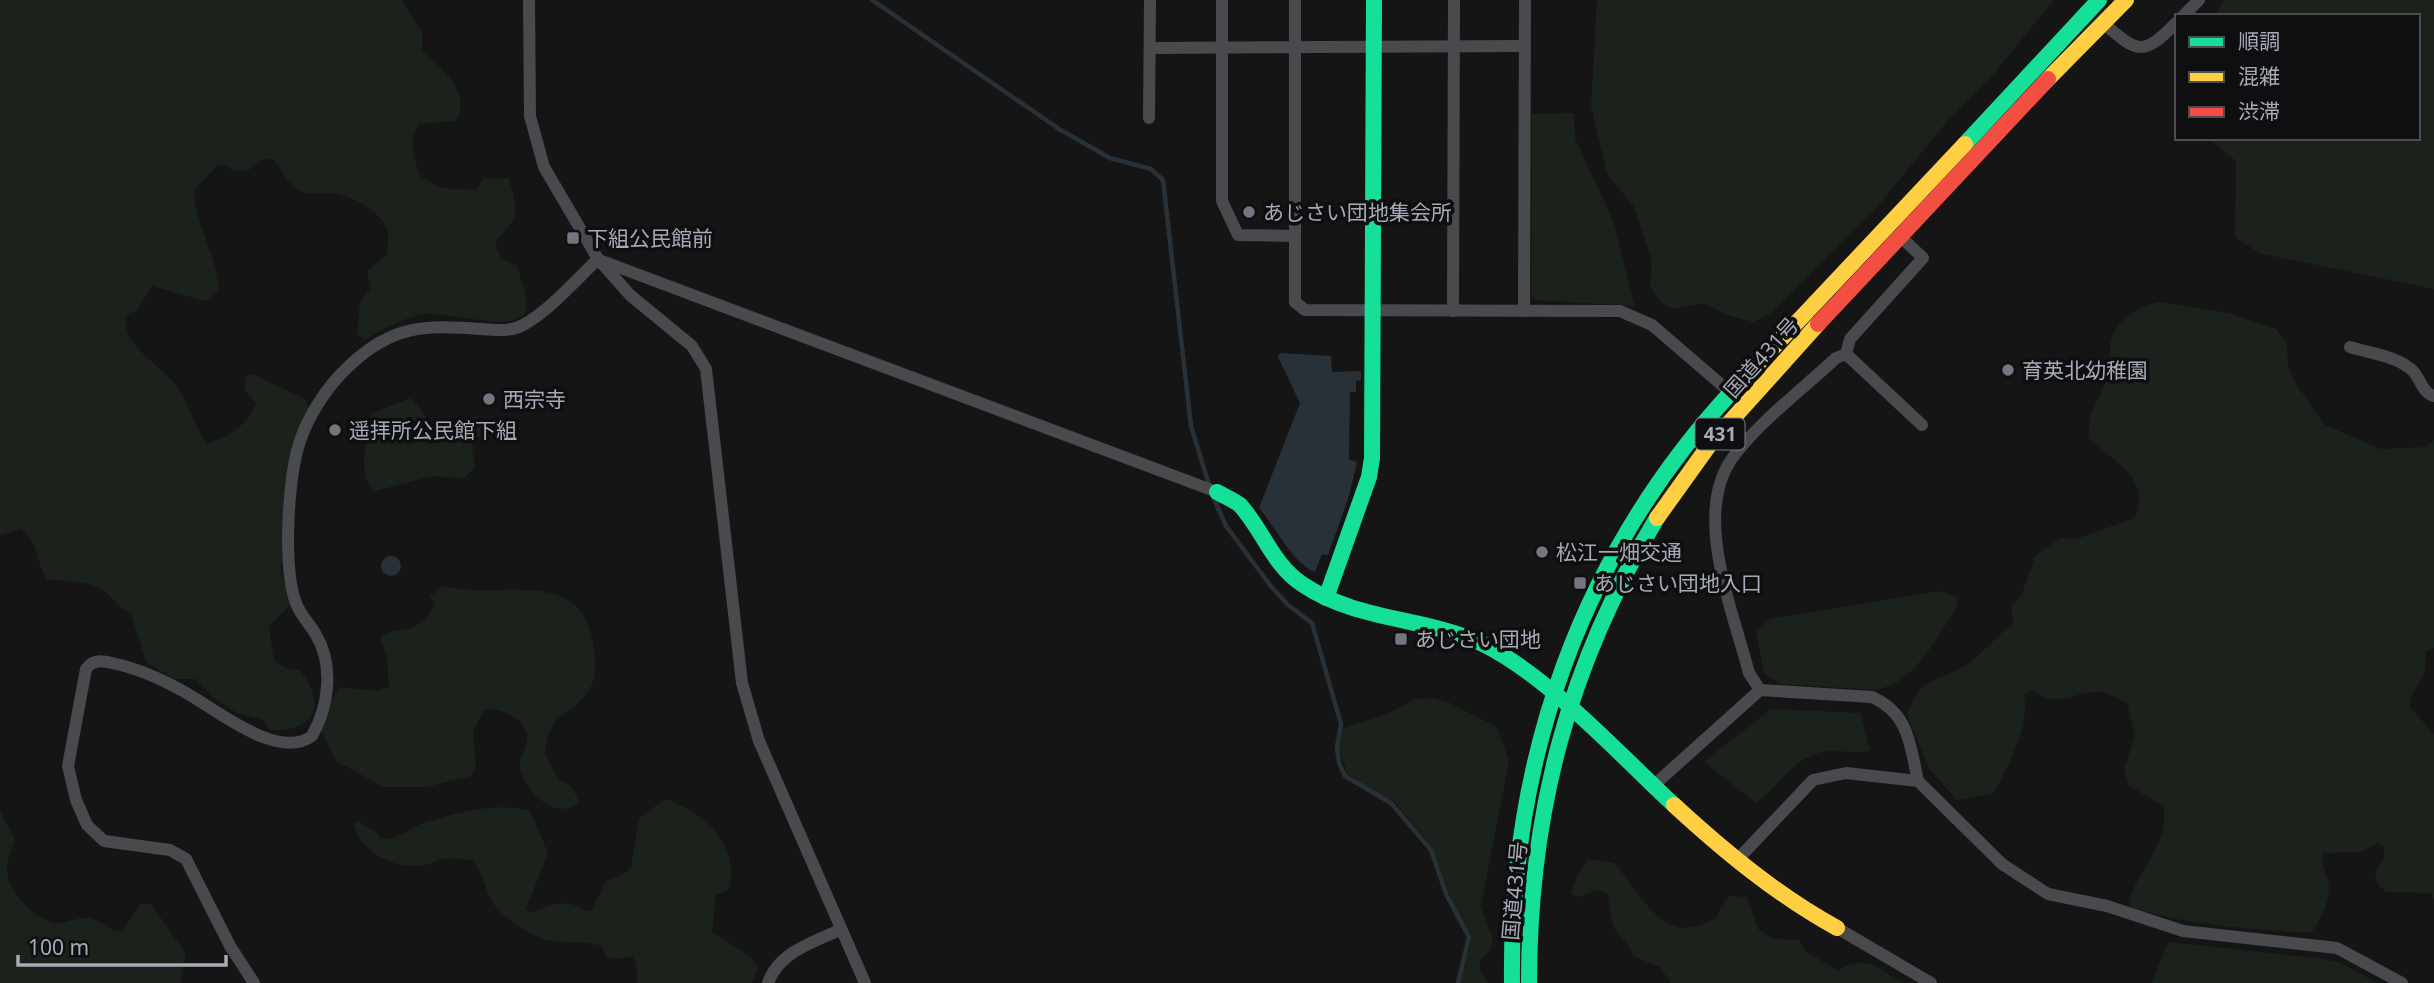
<svg xmlns="http://www.w3.org/2000/svg" width="2434" height="983" font-family="'Noto Sans','Noto Sans JP',sans-serif">
<style>
.green{fill:#1b221c}
.water{fill:#283138}
.lines{fill:none;stroke-linecap:round;stroke-linejoin:round}
.stream{stroke:#283138;stroke-width:4.5}
.street{stroke:#494a4e;stroke-width:12}
.fast{stroke:#16e098;stroke-width:16}
.slow{stroke:#ffcf43;stroke-width:16}
.jam{stroke:#f24e42;stroke-width:16}
.poi-dot{fill:#73767e;stroke:#0f0f11;stroke-width:2.5}
.labels{text-anchor:middle;dominant-baseline:central;stroke-width:7;stroke-linejoin:round;paint-order:stroke}
.shield{fill:#0f0f11;stroke:#787c85;stroke-width:2}
.shield-label{font-size:19px;font-weight:bold;fill:#a5abb7}
.poi-label{font-size:21px;fill:#a5abb7;stroke:#0f0f11;text-anchor:start}
.street-label{font-size:21px;fill:#a5abb7;stroke:#0f0f11}
</style>
<rect width="100%" height="100%" fill="#151515"/>
<g class="green">
<path d="M0,0h402l20,32v17c20,21 50,42 34,72l-36,3c-13,19 -6,31 0,52l22,12 34,2 7,-11 26,-1c8,34 14,34 -13,63 1,15 6,19 21,24 2,11 14,38 8,48 -14,21 -80,-4 -105,2 -19,4 -39,15 -55,25l-8,-6 3,-32 11,-14 -4,-17 20,-16c0,-7 2,-15 1,-22 -3,-19 -32,-35 -50,-39 -11,-3 -22,1 -33,-1 -27,-5 -23,-57 -56,-23l-16,1 -7,-6 -9,1 -23,24c1,34 22,63 25,101l-14,10 -53,-15 -15,25 -10,3c-10,31 39,53 53,77 11,17 14,36 27,53 23,-8 40,-18 49,-41l-12,-14 2,-12 7,-3 52,25 4,10 -24,107 -4,56 10,32 -22,22 5,35 16,9h10c27,35 16,62 -30,60l-7,-10 -26,-7 -26,-17 -15,-17h-22l-28,-17 -15,-49c-15,-6 -19,-20 -34,-26 -16,-7 -34,-5 -50,-8 -14,-22 -5,-31 -26,-50l-21,6z"/>
<polygon points="1597,0 2054,0 1995,72 1945,124 1873,212 1770,314 1753,322 1727,315 1704,303 1672,309 1662,303 1650,287 1652,261 1634,207 1607,174 1591,106"/>
<polygon points="2224,0 2434,0 2434,289 2259,253 2235,237 2236,161 2208,138 2418,138 2418,16 2215,16"/>
<polygon points="1574,113 1575,138 1613,221 1635,306 1536,300 1531,293 1532,114"/>
<path d="M2159,302l70,11 47,16 11,15 1,21 8,19 29,41 56,24 45,-2 8,-7v208l-8,4 -1,21 -14,23 -1,11 24,27v166l-3,-7 -45,-1 -9,-9 -2,-10 9,-15v-11l-6,-4 -16,9 -39,1c-3,14 5,21 6,33 1,16 -9,35 -18,47 -60,-4 -121,-7 -178,-25l-4,-7c9,-31 43,-62 34,-95l-35,-21 -4,-16 11,-34 -8,-32c-7,-3 -17,-10 -25,-11 -29,-3 -41,20 -70,-2l-8,4c6,35 -15,68 -30,99l-37,7 -28,-32 -22,-53c15,-45 36,-31 65,-54 14,-12 27,-26 41,-39l-2,-16 11,-12 13,-38 25,-18 16,1 59,-21c1,-7 5,-15 4,-22 -1,-25 -35,-42 -51,-58l3,-24 22,-47c-12,-35 14,-58 46,-65z"/>
<path d="M411,398l30,38c15,-1 19,-19 36,-19l6,14 -11,15 3,21 -11,11 -31,-2 -58,15c-21,-16 -5,-55 -4,-77z"/>
<path d="M443,586c52,15 139,-22 150,57 2,15 5,34 -4,47 -21,32 -38,16 -44,64l13,24 14,9 7,15c-22,20 -50,-8 -58,-29 -4,-12 4,-21 6,-32 3,-21 -26,-34 -43,-31l-11,22 3,36 -5,8 -45,11h-42l-48,-26 -15,-30c9,-14 7,-32 19,-44l39,4 10,-5 -2,-27 -7,-23c29,-12 37,0 55,-32l-5,-8z"/>
<path d="M1939,591l19,6 -1,10c-20,30 -43,78 -82,83l-95,-6 -16,-11 -8,-40 14,-14z"/>
<polygon points="1432,698 1450,703 1497,727 1509,761 1481,906 1493,940 1490,951 1481,959 1479,968 1488,983 1459,983 1471,943 1470,935 1454,906 1432,847 1393,800 1375,793 1347,773 1339,747 1343,728 1385,715 1413,700"/>
<path d="M1771,709l89,4 10,37c-14,6 -33,-2 -49,2 -30,8 -42,35 -65,51l-52,-41z"/>
<path d="M665,799c37,12 78,47 63,91l-12,5 -4,37 38,24 8,11 -6,16h-115l-1,-19 -4,-8 -12,3 -14,-2 -4,-11c-17,-5 -33,-3 -49,-5 -18,-2 -43,-19 -56,-33 -12,-13 -13,-35 -25,-48 -11,-1 -22,-2 -33,0 -7,2 -13,6 -21,6 -25,2 -59,-15 -64,-42l4,-3 18,11 5,7c17,2 25,-10 40,-15 33,-11 75,-23 109,-13l18,42 -22,56 4,4c13,-5 26,-11 40,-9 9,1 12,8 21,7l15,-30 13,-4 12,-9 8,-50z"/>
<path d="M0,811l15,29c-2,8 -8,19 -8,27 -1,23 26,51 47,56 12,2 25,-8 38,-4 12,3 18,13 30,13l18,-28h11l35,50 -6,29h-180z"/>
<path d="M1588,859l26,4c32,36 49,87 104,54l2,-10 10,-11 17,1 11,32 15,10 26,1 7,12 32,18c27,-15 40,-4 64,13h-231l-11,-16 -27,-11c-4,-15 -15,-18 -19,-29 -4,-11 -3,-23 -7,-34l-11,-3 -17,7 -8,-3 5,-17z"/>
<polygon points="2168,942 2317,958 2341,963 2377,983 2152,983"/>
</g>
<g class="water">
<path d="M1280,353l51,3 1,16 29,-1v9l-5,1v11h-6l-1,68 8,2 -8,34 -21,59 -6,-1 -7,18c-21,-7 -41,-47 -56,-64l41,-105 -22,-46z"/>
<circle cx="391" cy="566" r="10"/>
</g>
<g class="lines">
<g class="stream">
<polyline points="872,0 1059,129 1110,158 1151,169 1163,180 1191,426 1209,485"/>
<polyline points="1213,497 1226,526 1270,585 1288,605 1312,623 1341,724 1337,747 1339,763 1345,776 1391,803 1431,850 1447,896 1469,937 1458,983"/>
</g>
<g class="street">
<polyline points="529,0 530,116 544,167 598,259 630,295 692,346 706,369 742,683 759,741 865,983"/>
<polyline points="1222,0 1222,201 1238,235 1295,236"/>
<polyline points="1295,0 1295,302 1305,310 1620,311 1652,325 1731,393"/>
<polyline points="2183,16 2199,0"/>
<path d="M2103,23c35,30 40,34 74,-1"/>
<polyline points="1150,48 1524,46"/>
<polyline points="1149,118 1150,0"/>
<polyline points="1900,236 1923,258 1850,339 1846,354 1922,425"/>
<polyline points="602,261 1217,492"/>
<polyline points="1453,311 1454,0"/>
<polyline points="1524,311 1525,0"/>
<path d="M2350,347c19,6 48,9 63,24 8,9 9,21 21,25"/>
<path d="M1760,690l-11,-17c-16,-62 -56,-157 -18,-213 24,-35 73,-72 105,-102l10,-4"/>
<path d="M1653,786l107,-96 112,7c37,16 38,48 46,84"/>
<polyline points="1737,860 1813,780 1846,773 1918,781 2002,864 2048,894 2107,906 2183,931 2337,948 2402,983"/>
<polyline points="1837,928 1931,983"/>
<path d="M254,983l-24,-37 -44,-87 -16,-9 -66,-9 -17,-16 -11,-25 -8,-34 18,-97c8,-11 19,-8 30,-5 23,5 45,15 65,26 33,17 96,72 131,46 17,-30 22,-71 4,-101 -6,-11 -16,-20 -20,-32 -13,-34 -8,-115 1,-152 8,-31 29,-64 52,-85 43,-41 75,-41 132,-37 13,1 30,3 42,-4 27,-15 52,-44 75,-66"/>
<path d="M768,983c11,-31 45,-41 72,-53"/>
</g>
<g class="fast">
<polyline points="1965,144 2099,0"/>
<path d="M1217,492c7,4 17,8 23,13 23,25 32,59 62,79 54,37 123,33 181,60 65,32 136,110 191,161"/>
<polyline points="1326,598 1369,477 1372,458 1374,0"/>
<path d="M1512,983c-3,-224 69,-429 222,-594"/>
<path d="M1529,983c0,-170 40,-320 128,-465"/>
</g>
<g class="slow">
<polyline points="2048,79 2126,0"/>
<polyline points="1734,389 1965,144"/>
<polyline points="1657,518 1710,444 1818,324"/>
<path d="M1674,805c50,46 103,90 163,123"/>
</g>
<polyline class="jam" points="1818,324 2048,79"/>
</g>
<g class="poi-dot">
<circle cx="1249" cy="212" r="7"/>
<rect x="566" y="231" width="14" height="14" rx="3.5"/>
<circle cx="2008" cy="370" r="7"/>
<circle cx="489" cy="399" r="7"/>
<circle cx="335" cy="430" r="7"/>
<circle cx="1542" cy="552" r="7"/>
<rect x="1573" y="576" width="14" height="14" rx="3.5"/>
<rect x="1394" y="632" width="14" height="14" rx="3.5"/>
</g>
<g class="labels">
<rect class="shield" x="1695.5" y="418.5" width="49" height="31" rx="5"/>
<g class="shield-label">
<text x="1720" y="434">431</text>
</g>
<g class="poi-label">
<text x="1263" y="212">あじさい団地集会所</text>
<text x="587" y="238">下組公民館前</text>
<text x="2022" y="370">育英北幼稚園</text>
<text x="503" y="399">西宗寺</text>
<text x="349" y="430">遥拝所公民館下組</text>
<text x="1556" y="552">松江一畑交通</text>
<text x="1594" y="583">あじさい団地入口</text>
<text x="1415" y="639">あじさい団地</text>
</g>
<g class="street-label">
<text transform="translate(1761 357) rotate(-48)">国道431号</text>
<text transform="translate(1514 891) rotate(-85)">国道431号</text>
</g>
</g>
<rect x="2175" y="14" width="245" height="126" fill="#0f0f11" stroke="#4b4d53" stroke-width="2"/>
<rect x="2189" y="37" width="35" height="10" fill="#16e098" stroke="#4b4d53" stroke-width="2"/>
<text x="2238" y="49" font-size="21" fill="#a5abb7">順調</text>
<rect x="2189" y="72" width="35" height="10" fill="#ffcf43" stroke="#4b4d53" stroke-width="2"/>
<text x="2238" y="84" font-size="21" fill="#a5abb7">混雑</text>
<rect x="2189" y="107" width="35" height="10" fill="#f24e42" stroke="#4b4d53" stroke-width="2"/>
<text x="2238" y="119" font-size="21" fill="#a5abb7">渋滞</text>
<path d="M18 955v10h208v-10" fill="none" stroke="#a5abb7" stroke-width="3.5"/>
<text x="28" y="955" font-size="21" fill="#a5abb7" stroke="#0f0f11" stroke-width="5" paint-order="stroke">100 m</text>
</svg>
